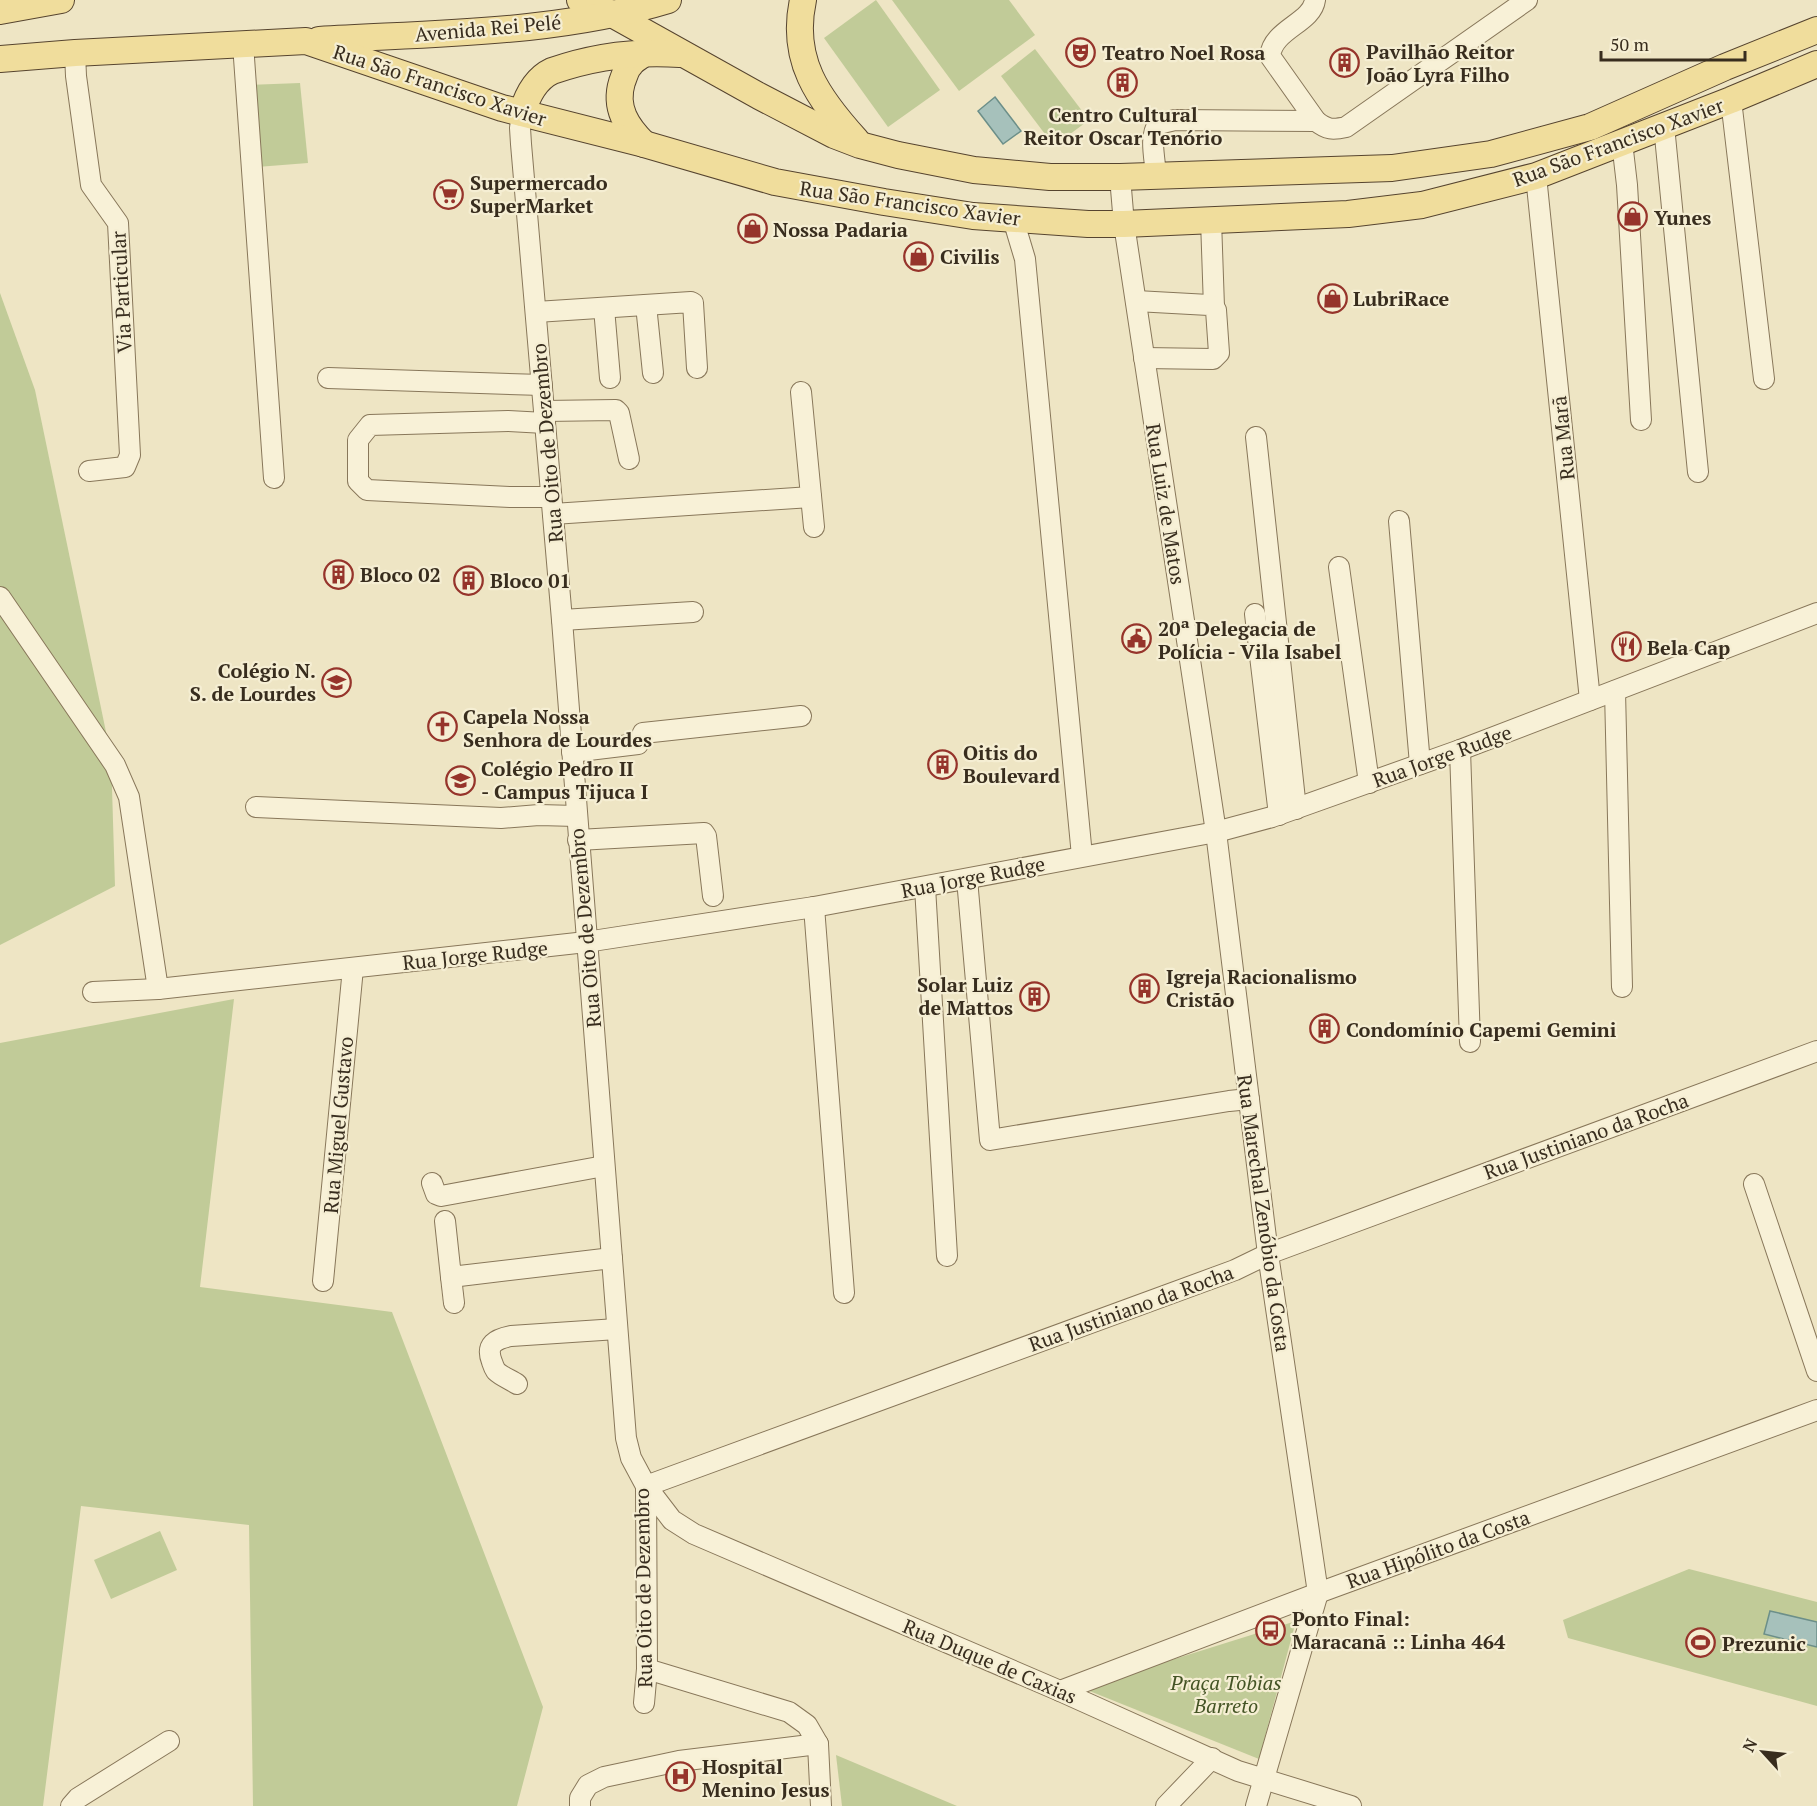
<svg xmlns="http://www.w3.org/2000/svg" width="1817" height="1806" font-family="'PT Serif',serif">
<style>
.green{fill:#c1cb98}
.water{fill:#a6c1bb;stroke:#6c8f89;stroke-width:1.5}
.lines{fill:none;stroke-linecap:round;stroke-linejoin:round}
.minor-casing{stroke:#88775a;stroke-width:22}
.major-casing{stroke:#56442f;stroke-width:28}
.minor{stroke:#f8f1d7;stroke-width:20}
.major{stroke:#f0dd9c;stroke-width:26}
.labels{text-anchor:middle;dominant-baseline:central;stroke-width:4.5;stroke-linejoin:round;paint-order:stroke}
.street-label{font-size:20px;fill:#382d1e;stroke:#f5eed3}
.poi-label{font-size:20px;font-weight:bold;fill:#382d1e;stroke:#f5eed3;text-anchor:start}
.park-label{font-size:20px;font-style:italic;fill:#445425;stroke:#f5eed3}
</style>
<rect width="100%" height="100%" fill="#eee5c4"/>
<g class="green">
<polygon points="876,0 940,90 888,127 824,38"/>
<polygon points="892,0 1009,0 1035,35 959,91"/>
<polygon points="1035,49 1089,120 1054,146 1001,76"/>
<polygon points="300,83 308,163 257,167 250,85"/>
<polygon points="0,293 35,390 111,756 115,886 0,945"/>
<polygon points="234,999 200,1287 392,1312 543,1707 517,1806 253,1806 249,1525 81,1506 43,1806 0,1806 0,1043"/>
<polygon points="160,1531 177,1570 111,1599 94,1560"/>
<polygon points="1689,1569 1817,1602 1817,1706 1568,1638 1563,1620"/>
<polygon points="1296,1621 1259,1759 1082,1688"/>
<polygon points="836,1755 957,1806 842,1806"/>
</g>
<g class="water">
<polygon points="995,97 1021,131 1003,144 978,111"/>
<polygon points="1770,1611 1817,1622 1817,1647 1764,1634"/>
</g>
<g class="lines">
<defs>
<g id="minor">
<path d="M1315,0c-3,23 -42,29 -45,56l46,65c11,9 17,9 30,6l181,-127"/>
<polyline points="243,44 274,478"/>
<polyline points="75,53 76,76 91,185 118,223 130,455 125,467 89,471"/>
<polyline points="1731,100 1764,379"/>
<polyline points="522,113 520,128 521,144 562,620 626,1438 631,1458 646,1486 647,1669 644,1703"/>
<polyline points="1664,126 1698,472"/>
<polyline points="1622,142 1627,185 1641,420"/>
<path d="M1156,175c-1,-16 -7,-38 2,-51l17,-4 141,1"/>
<polyline points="1536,176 1590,700"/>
<polyline points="1120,177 1124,224 1216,832 1268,1254 1318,1593 1256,1806"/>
<polyline points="1013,219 1025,259 1082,856"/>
<polyline points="1211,220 1214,307"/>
<polyline points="1136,301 1209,305 1214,307 1216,310 1219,353 1213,359 1144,358"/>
<polyline points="646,305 653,373"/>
<polyline points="604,308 610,378"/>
<polyline points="536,312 691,302 693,303 697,368"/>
<polyline points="328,378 542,385"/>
<polyline points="801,392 814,527"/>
<polyline points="544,411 616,410 619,413 629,459"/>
<polyline points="545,423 508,421 370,425 358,440 358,481 367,490 510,497 551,497"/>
<polyline points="1256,437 1296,809"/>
<polyline points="553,514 811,497"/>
<polyline points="1399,521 1420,764"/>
<polyline points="1339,567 1369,783"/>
<polyline points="0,597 115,765 129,797 158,989"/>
<polyline points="1255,614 1279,815"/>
<polyline points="562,620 693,612"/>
<polyline points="1615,691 1622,987"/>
<polyline points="1460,750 1470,1042"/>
<polyline points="572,752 638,744 643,733 801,716"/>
<polyline points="256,807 501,818 539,815 576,816"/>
<polyline points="578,840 704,833 706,836 713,896"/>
<polyline points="967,879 990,1140 1229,1101 1249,1099"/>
<polyline points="925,887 947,1256"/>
<polyline points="814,907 844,1293"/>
<polyline points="93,992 158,989 586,942 814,907 1216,832 1272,817 1460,750 1817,613"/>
<polyline points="432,1183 436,1194 441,1196 604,1166"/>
<polyline points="1754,1184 1817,1371"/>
<polyline points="445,1221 451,1277 612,1258"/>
<polyline points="451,1277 454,1303"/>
<polyline points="323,1281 353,968"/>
<path d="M517,1384c-6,-4 -16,-8 -21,-13 -2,-3 -3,-6 -4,-9 -7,-18 4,-23 19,-26l106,-7"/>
<polyline points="646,1486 1235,1270 1268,1254 1817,1051"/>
<polyline points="646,1486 672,1520 694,1534 1060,1691 1238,1771 1351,1806"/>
<polyline points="647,1669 789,1712 807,1725 818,1744 821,1806"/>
<polyline points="1060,1691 1318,1593 1817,1410"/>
<polyline points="71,1806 78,1798 169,1741"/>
<polyline points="580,1806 580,1798 588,1785 604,1777 679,1761 818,1744"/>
<polyline points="1166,1806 1212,1758"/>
</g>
<g id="major">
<polyline points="580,0 612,14 759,96 834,135 860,145 898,155 974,170 1050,177 1120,177 1392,168 1491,154 1590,127 1725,67 1817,30"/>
<path d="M803,0c-13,60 15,98 53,140"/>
<polyline points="0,11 61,0"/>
<path d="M319,40c116,-7 237,-6 349,-40"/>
<path d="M644,53c-4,4 -11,7 -14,12 -4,4 -6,12 -8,17 -8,26 5,45 22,62"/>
<polyline points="0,59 75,53 306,41 502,108 644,144 775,182 884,202 973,216 1088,224 1124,224 1348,214 1422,205 1536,176 1731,100 1817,64"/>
<path d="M522,113c5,-17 13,-34 30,-42 40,-14 85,-20 128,-17"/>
</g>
</defs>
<use href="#minor" class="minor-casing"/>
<use href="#major" class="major-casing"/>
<use href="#minor" class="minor"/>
<use href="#major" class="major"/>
</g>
<defs>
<symbol id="theatre-ring" viewBox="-11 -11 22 22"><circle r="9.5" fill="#f5eed3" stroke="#96342b" stroke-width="1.5"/><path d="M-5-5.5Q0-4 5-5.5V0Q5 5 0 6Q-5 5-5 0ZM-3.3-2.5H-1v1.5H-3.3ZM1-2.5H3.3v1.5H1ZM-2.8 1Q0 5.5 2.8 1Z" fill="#96342b"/></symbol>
<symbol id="building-ring" viewBox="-11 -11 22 22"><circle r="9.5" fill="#f5eed3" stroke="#96342b" stroke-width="1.5"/><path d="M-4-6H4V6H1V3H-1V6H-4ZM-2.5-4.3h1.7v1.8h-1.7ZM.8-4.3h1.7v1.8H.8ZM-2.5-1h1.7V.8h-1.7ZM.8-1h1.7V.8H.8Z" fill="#96342b"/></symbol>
<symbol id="supermarket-ring" viewBox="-11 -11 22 22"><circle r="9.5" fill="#f5eed3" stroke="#96342b" stroke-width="1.5"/><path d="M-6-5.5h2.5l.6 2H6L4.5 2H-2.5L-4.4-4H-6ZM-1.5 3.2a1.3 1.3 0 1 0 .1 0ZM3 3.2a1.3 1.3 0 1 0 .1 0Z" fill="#96342b"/></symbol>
<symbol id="shop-ring" viewBox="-11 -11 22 22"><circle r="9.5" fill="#f5eed3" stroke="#96342b" stroke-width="1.5"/><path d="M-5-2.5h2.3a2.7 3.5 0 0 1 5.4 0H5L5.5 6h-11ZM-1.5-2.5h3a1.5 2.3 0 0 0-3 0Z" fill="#96342b"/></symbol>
<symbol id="civic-ring" viewBox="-11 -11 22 22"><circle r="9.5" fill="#f5eed3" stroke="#96342b" stroke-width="1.5"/><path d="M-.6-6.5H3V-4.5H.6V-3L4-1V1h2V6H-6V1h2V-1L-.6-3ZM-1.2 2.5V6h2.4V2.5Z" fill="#96342b"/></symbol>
<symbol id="restaurant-ring" viewBox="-11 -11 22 22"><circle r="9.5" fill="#f5eed3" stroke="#96342b" stroke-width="1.5"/><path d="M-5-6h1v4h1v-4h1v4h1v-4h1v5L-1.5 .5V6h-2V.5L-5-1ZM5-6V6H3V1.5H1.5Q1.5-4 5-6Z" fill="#96342b"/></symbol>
<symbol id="school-ring" viewBox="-11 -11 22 22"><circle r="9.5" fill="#f5eed3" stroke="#96342b" stroke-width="1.5"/><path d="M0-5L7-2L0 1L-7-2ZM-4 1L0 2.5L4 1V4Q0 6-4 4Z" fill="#96342b"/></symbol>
<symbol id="church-ring" viewBox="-11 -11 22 22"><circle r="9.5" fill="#f5eed3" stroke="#96342b" stroke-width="1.5"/><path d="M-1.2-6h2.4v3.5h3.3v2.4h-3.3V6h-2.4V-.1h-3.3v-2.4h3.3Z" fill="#96342b"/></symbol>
<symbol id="bus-ring" viewBox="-11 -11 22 22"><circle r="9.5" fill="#f5eed3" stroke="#96342b" stroke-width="1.5"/><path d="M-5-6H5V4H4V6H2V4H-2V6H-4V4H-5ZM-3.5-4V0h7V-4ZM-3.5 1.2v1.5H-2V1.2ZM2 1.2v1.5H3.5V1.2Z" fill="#96342b"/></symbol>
<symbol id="stadium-ring" viewBox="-11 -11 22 22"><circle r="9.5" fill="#f5eed3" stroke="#96342b" stroke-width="1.5"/><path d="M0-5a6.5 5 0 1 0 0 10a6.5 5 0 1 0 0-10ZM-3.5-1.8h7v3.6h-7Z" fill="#96342b"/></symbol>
<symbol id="hospital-ring" viewBox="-11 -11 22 22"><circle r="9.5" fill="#f5eed3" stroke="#96342b" stroke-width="1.5"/><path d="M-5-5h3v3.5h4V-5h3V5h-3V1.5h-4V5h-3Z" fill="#96342b"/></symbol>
</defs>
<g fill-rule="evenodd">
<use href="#theatre-ring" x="1064" y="36" width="33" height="33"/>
<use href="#building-ring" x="1328" y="46" width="33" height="33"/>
<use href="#building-ring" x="1106" y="66" width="33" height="33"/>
<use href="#supermarket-ring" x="432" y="178" width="33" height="33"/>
<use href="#shop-ring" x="1616" y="200" width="33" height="33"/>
<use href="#shop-ring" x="736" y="212" width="33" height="33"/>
<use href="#shop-ring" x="902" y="240" width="33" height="33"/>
<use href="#shop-ring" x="1316" y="282" width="33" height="33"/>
<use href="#building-ring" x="322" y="558" width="33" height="33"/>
<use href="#building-ring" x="452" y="564" width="33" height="33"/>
<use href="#civic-ring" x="1120" y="622" width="33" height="33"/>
<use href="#restaurant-ring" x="1610" y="630" width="33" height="33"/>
<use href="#school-ring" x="320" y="666" width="33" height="33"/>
<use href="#church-ring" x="426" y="710" width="33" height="33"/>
<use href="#building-ring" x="926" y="748" width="33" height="33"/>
<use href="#school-ring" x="444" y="764" width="33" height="33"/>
<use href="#building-ring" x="1128" y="972" width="33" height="33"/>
<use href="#building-ring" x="1018" y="980" width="33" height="33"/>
<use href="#building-ring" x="1308" y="1012" width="33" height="33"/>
<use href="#bus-ring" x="1254" y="1614" width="33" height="33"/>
<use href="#stadium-ring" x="1684" y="1626" width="33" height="33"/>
<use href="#hospital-ring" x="664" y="1760" width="33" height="33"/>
</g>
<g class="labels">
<g class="street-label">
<text transform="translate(488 28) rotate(-5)">Avenida Rei Pelé</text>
<text transform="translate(440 85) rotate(18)">Rua São Francisco Xavier</text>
<text transform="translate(1618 142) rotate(-20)">Rua São Francisco Xavier</text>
<text transform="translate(910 203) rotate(8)">Rua São Francisco Xavier</text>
<text transform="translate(121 292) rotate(-93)">Via Particular</text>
<text transform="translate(1563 438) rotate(-96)">Rua Marã</text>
<text transform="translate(547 443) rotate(-95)">Rua Oito de Dezembro</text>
<text transform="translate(1166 504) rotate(81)">Rua Luiz de Matos</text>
<text transform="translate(1442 756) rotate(-20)">Rua Jorge Rudge</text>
<text transform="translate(973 877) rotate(-11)">Rua Jorge Rudge</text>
<text transform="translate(585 928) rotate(-95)">Rua Oito de Dezembro</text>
<text transform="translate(475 955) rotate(-6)">Rua Jorge Rudge</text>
<text transform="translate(338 1125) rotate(-85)">Rua Miguel Gustavo</text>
<text transform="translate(1586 1136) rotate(-20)">Rua Justiniano da Rocha</text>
<text transform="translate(1264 1213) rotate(82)">Rua Marechal Zenóbio da Costa</text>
<text transform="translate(1131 1308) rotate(-20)">Rua Justiniano da Rocha</text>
<text transform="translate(1438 1549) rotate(-20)">Rua Hipólito da Costa</text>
<text transform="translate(643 1588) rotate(-91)">Rua Oito de Dezembro</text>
<text transform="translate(990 1661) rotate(23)">Rua Duque de Caxias</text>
</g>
<g class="poi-label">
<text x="1366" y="51">Pavilhão Reitor<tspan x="1366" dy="23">João Lyra Filho</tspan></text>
<text x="1102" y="52">Teatro Noel Rosa</text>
<text x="1123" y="114" text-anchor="middle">Centro Cultural<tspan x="1123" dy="23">Reitor Oscar Tenório</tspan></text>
<text x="470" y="182">Supermercado<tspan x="470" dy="23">SuperMarket</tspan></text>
<text x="1654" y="217">Yunes</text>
<text x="773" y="229">Nossa Padaria</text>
<text x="940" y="256">Civilis</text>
<text x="1353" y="298">LubriRace</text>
<text x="360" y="574">Bloco 02</text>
<text x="490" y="580">Bloco 01</text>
<text x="1158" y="628">20ª Delegacia de<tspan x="1158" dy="23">Polícia - Vila Isabel</tspan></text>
<text x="1647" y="647">Bela Cap</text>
<text x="316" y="670" text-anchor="end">Colégio N.<tspan x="316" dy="23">S. de Lourdes</tspan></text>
<text x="463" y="716">Capela Nossa<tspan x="463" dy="23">Senhora de Lourdes</tspan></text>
<text x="963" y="752">Oitis do<tspan x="963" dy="23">Boulevard</tspan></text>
<text x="481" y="768">Colégio Pedro II<tspan x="481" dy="23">- Campus Tijuca I</tspan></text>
<text x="1166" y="976">Igreja Racionalismo<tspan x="1166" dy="23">Cristão</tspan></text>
<text x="1013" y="984" text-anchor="end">Solar Luiz<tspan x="1013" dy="23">de Mattos</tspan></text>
<text x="1346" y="1029">Condomínio Capemi Gemini</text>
<text x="1292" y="1618">Ponto Final:<tspan x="1292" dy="23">Maracanã :: Linha 464</tspan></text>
<text x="1722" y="1643">Prezunic</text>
<text x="702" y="1766">Hospital<tspan x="702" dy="23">Menino Jesus</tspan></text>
</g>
<g class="park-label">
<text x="1226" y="1682">Praça Tobias<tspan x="1226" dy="23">Barreto</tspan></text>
</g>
</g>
<g transform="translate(1763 1752) rotate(297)" stroke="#f5eed3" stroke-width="4.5" paint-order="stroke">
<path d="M0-4.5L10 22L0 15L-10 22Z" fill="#382d1e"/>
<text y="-9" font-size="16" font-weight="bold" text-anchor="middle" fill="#382d1e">N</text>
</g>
<path d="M1601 51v9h144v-9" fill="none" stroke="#382d1e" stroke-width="3"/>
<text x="1610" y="51" font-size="18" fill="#382d1e" stroke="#f5eed3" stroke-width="4.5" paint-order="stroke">50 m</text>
</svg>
